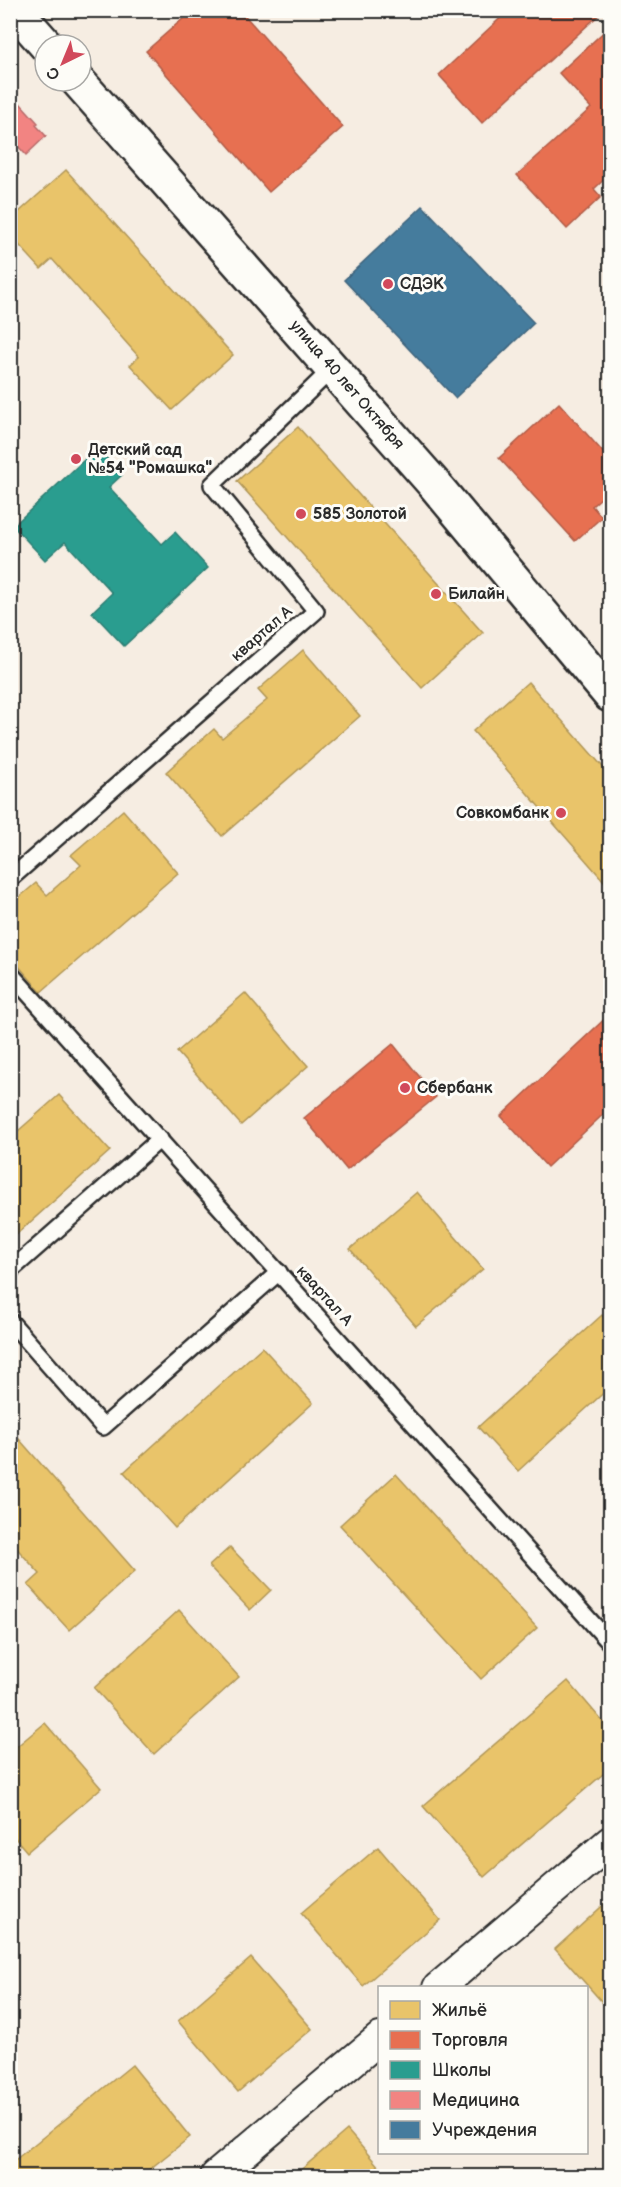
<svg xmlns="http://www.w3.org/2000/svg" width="621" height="2187" font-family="'Balsamiq Sans',sans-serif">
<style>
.homes{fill:#e9c46a;stroke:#b09657;stroke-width:1.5}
.shops{fill:#e76f51;stroke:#af5b46;stroke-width:1.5}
.schools{fill:#2a9d8f;stroke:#2a7b71;stroke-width:1.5}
.health{fill:#f28482;stroke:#b66968;stroke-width:1.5}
.public{fill:#457b9d;stroke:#3d637b;stroke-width:1.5}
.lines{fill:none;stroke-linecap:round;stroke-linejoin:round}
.lane-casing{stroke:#2b2b2b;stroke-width:20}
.street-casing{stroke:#2b2b2b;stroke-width:34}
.secondary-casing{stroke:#2b2b2b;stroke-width:38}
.lane{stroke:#fdfcf7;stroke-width:15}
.street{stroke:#fdfcf7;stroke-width:30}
.secondary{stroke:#fdfcf7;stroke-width:33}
.poi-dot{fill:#d1495b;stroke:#fdfcf7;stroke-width:2}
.labels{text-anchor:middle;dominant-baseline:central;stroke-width:6;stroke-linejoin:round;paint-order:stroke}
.poi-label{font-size:16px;font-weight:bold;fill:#2b2b2b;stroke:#fdfcf7;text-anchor:start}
.street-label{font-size:16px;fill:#2b2b2b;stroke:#fdfcf7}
</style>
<rect width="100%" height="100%" fill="#f6ede2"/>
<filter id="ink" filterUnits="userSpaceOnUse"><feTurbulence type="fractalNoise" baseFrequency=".0167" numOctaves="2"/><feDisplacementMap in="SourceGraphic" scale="12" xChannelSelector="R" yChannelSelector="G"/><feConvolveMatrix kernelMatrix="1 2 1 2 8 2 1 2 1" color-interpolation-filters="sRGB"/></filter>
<g filter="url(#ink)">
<g class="homes">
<polygon points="66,170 233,355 172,410 130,365 139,357 52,259 41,269 10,235 10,220"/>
<polygon points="298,427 483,633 422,688 237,481"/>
<polygon points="303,650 360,716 222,836 166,772 214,729 222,738 267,700 258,690"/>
<polygon points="528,682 610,775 610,888 473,731"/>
<polygon points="123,810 178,873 41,992 10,956 10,905 36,883 47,895 81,865 71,855"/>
<polygon points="245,993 308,1066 241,1125 177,1052"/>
<polygon points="10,1014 18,1023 10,1030"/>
<polygon points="59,1095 110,1151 10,1240 10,1138"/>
<polygon points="417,1192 483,1269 416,1326 350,1249"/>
<polygon points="602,1315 610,1325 610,1387 518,1471 478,1427"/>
<polygon points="262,1347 313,1403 175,1528 124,1472"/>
<polygon points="19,1439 135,1571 69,1630 28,1585 40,1574 10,1541 10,1447"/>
<polygon points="396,1474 537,1628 481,1679 340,1525"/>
<polygon points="230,1547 271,1590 250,1610 209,1566"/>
<polygon points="179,1610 239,1677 154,1754 94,1688"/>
<polygon points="568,1681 610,1730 610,1768 484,1877 423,1806"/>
<polygon points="45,1723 101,1788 27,1852 10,1832 10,1752"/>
<polygon points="378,1847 440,1920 363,1986 301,1913"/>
<polygon points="610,1899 610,2011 555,1949"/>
<polygon points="251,1958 312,2029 238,2092 178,2021"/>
<polygon points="132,2065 190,2137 141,2176 10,2176 10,2164"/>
<polygon points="347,2130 387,2176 298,2176 296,2174"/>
</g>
<g class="shops">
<polygon points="193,10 240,10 343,127 269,192 146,51"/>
<polygon points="509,10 604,10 482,123 439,75"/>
<polygon points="608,28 610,31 610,174 594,189 601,197 567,229 517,175 591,108 559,73"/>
<polygon points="559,403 610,460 610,490 592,506 602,517 575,541 499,458"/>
<polygon points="610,1014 610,1108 547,1167 501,1116"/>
<polygon points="393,1044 436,1097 347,1170 304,1118"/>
</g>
<polygon class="schools" points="97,448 122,475 109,487 162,544 175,532 208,568 124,646 92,612 112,593 65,542 45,560 13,526"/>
<polygon class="health" points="10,92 38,123 36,125 46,136 26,155 16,144 10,149"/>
<polygon class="public" points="423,206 534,323 455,398 344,280"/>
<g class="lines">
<defs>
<g id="lane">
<polyline points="10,879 316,611 212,485 332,369"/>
<polyline points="10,973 610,1643"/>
<polyline points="10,1271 160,1139"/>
<polyline points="10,1321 103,1427 279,1272"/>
</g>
<g id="street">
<polyline points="438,1988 610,1842"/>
<polyline points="216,2176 380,2038"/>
</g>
<g id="secondary">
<polyline points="15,10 46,45"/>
<polyline points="78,81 434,484 610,695"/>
</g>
</defs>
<use href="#lane" class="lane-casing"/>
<use href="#street" class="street-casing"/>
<use href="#secondary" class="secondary-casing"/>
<use href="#lane" class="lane"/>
<use href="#street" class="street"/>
<use href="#secondary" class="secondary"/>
</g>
</g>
<g class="poi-dot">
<circle cx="388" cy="284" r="6"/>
<circle cx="76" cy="459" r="6"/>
<circle cx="301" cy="514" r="6"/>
<circle cx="436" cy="594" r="6"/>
<circle cx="561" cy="813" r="6"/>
<circle cx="405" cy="1088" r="6"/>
</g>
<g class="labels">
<g class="poi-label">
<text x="400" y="284">СДЭК</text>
<text x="88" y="450">Детский сад<tspan x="88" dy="18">№54 "Ромашка"</tspan></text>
<text x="313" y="514">585 Золотой</text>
<text x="448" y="594">Билайн</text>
<text x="549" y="813" text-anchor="end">Совкомбанк</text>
<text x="417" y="1088">Сбербанк</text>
</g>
<g class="street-label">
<text transform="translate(347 385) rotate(49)">улица 40 лет Октября</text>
<text transform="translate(262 634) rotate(-41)">квартал А</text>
<text transform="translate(324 1296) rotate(48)">квартал А</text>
</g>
</g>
<rect width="621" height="2187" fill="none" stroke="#fdfcf7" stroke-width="36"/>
<rect x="18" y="18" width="585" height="2151" fill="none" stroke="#2b2b2b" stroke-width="2" filter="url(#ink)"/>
<rect x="378" y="1986" width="210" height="168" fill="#fdfcf7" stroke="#a9a8a5" stroke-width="1.5"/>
<rect x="390" y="2001" width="30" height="18" fill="#e9c46a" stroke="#a9a8a5" stroke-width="1.5"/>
<text x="432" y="2016" font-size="18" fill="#2b2b2b">Жильё</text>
<rect x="390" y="2031" width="30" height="18" fill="#e76f51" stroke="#a9a8a5" stroke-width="1.5"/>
<text x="432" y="2046" font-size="18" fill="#2b2b2b">Торговля</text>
<rect x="390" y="2061" width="30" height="18" fill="#2a9d8f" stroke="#a9a8a5" stroke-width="1.5"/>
<text x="432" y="2076" font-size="18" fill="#2b2b2b">Школы</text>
<rect x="390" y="2091" width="30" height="18" fill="#f28482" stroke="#a9a8a5" stroke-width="1.5"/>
<text x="432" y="2106" font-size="18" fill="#2b2b2b">Медицина</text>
<rect x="390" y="2121" width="30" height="18" fill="#457b9d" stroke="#a9a8a5" stroke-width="1.5"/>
<text x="432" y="2136" font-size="18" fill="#2b2b2b">Учреждения</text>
<g transform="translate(63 63) rotate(223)"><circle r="28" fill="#fdfcf7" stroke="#a9a8a5" stroke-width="1.5"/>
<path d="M0-4.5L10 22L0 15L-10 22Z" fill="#d1495b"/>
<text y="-9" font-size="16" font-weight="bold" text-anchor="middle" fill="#2b2b2b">С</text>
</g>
</svg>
